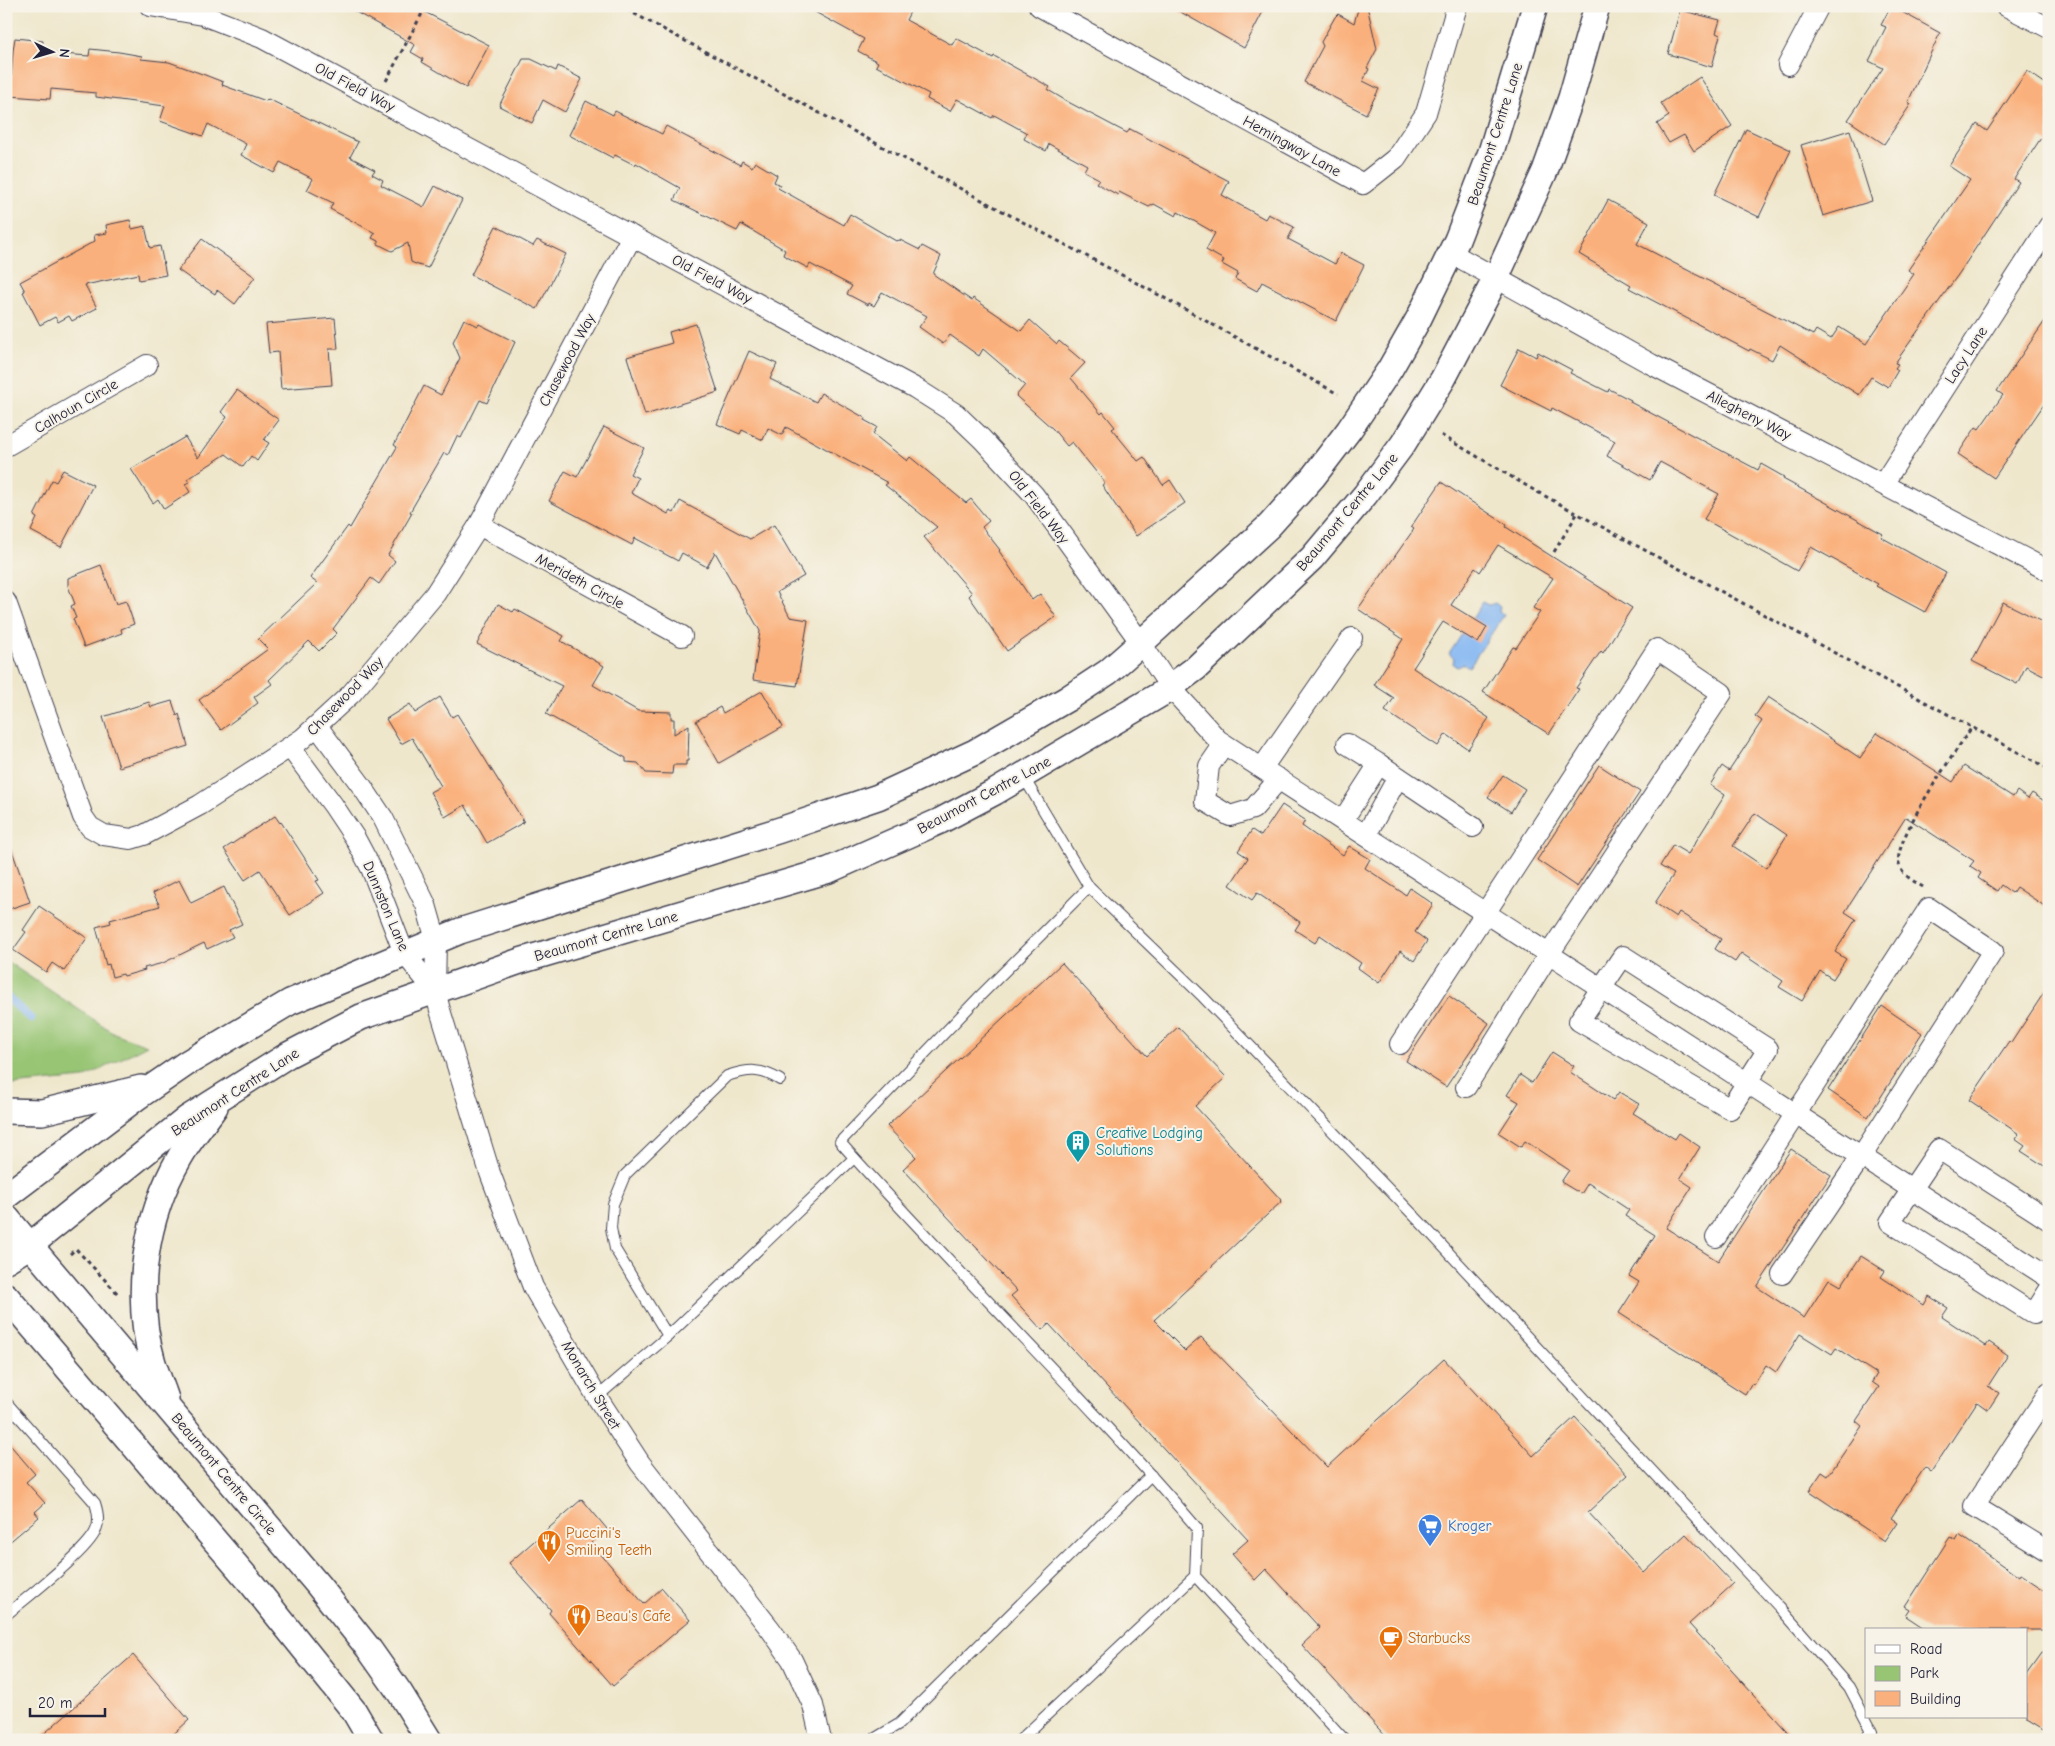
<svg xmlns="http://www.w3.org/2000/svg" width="2055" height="1746" font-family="'Comic Neue',sans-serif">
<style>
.green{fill:#97c573;stroke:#5c7457}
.water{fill:#86b8f3;stroke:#546d97}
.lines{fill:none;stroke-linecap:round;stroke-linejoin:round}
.stream{stroke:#86b8f3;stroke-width:8}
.building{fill:#fab07c;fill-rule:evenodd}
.service-casing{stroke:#414051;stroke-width:12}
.minor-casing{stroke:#414051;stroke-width:22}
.tertiary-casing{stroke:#414051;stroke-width:28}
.path{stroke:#414051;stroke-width:3;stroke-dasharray:4 4;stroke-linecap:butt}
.service{stroke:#fff;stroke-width:10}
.minor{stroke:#fff;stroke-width:20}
.tertiary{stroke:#fff;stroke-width:25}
.labels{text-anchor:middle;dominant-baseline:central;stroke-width:4;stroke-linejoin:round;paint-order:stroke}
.street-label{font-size:15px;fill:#22223b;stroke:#f7f3e8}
.culture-label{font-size:15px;fill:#0d838f;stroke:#f7f3e8;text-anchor:start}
.shop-label{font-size:15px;fill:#366cbe;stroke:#f7f3e8;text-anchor:start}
.food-label{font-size:15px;fill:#c56008;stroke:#f7f3e8;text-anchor:start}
</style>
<rect width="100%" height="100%" fill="#f7f3e8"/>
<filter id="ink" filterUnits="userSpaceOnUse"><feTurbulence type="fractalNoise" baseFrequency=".02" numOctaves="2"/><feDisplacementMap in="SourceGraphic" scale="10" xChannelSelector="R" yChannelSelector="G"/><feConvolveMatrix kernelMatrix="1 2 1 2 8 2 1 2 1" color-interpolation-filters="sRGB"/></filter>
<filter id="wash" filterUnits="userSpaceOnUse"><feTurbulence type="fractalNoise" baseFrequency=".0096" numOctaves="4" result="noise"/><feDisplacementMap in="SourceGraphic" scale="20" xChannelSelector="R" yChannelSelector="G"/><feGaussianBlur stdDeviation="1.12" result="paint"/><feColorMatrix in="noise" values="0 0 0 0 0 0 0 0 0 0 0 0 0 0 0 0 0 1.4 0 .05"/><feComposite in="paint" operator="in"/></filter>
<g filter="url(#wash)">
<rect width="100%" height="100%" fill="#efe7cc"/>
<polygon class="green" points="6,961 114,1033 147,1045 84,1078 11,1085 6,1084"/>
<polygon class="water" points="1483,602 1489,605 1495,603 1500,607 1499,611 1504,615 1469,667 1464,664 1458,667 1455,666 1453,663 1454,658 1449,654"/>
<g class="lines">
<polyline class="stream" points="6,996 31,1019"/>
</g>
<g id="blocks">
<g class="building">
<polygon points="345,6 413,6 489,45 466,88 422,62 423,59 411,52 415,45"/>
<polygon points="804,6 913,6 906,20 952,45 956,38 993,58 994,56 1050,87 1048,90 1070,103 1127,133 1130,129 1229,181 1222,195 1265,219 1268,214 1294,227 1288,239 1335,264 1341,253 1364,265 1336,321 1262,282 1257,291 1235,279 1238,273 1222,264 1224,260 1206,250 1215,233 1178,212 1176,216 1154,204 1149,207 1119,192 1118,195 1096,183 1099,179 1084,171 1087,165 1049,144 1046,151 1024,139 1027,133 994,115 992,118 957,99 950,111 927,99 929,94 876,66 878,62 858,51 864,39"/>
<polygon points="1170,6 1266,6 1244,48"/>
<polygon points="1359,6 1367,6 1377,49 1367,68 1369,69 1363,81 1379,89 1366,114 1304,82 1323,46 1321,42 1335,17 1338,14 1354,23"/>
<polygon points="1891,6 1940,33 1908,102 1911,104 1884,144 1848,120 1883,68 1869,61 1886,27 1881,25"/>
<polygon points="1680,10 1720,20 1716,33 1720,35 1712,67 1668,54"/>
<polygon points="15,38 43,41 42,49 51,50 50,53 89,56 90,49 119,52 142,56 141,59 169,62 205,75 223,82 222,85 266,101 268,99 358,142 350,157 375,170 372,174 383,180 381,185 424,207 435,186 462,200 428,268 418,265 411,262 408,243 392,251 378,244 378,241 372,238 375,233 330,209 333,203 307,190 313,179 280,162 274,173 241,155 246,144 208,124 203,136 160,121 165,106 96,97 96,93 51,89 50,99 10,96 13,51"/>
<polygon points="523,59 531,59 556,71 558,66 582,79 565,112 543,100 532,123 499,106"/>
<polygon points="2027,71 2049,86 2049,143 2041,138 2014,179 2019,182 1960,272 1895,363 1898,364 1895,368 1898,370 1888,387 1871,377 1859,395 1780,345 1772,360 1750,349 1749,351 1629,288 1631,285 1579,254 1608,200 1649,222 1637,244 1813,335 1816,330 1831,339 1839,327 1866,344 1914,274 1908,270 1970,180 1949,166 1977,124 1987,131"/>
<polygon points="1700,77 1732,126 1694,151 1684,135 1669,143 1657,124 1669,116 1661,103"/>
<polygon points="586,101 613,115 615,111 662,134 666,126 740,165 742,161 752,167 755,162 777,175 774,182 780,185 778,188 844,225 850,214 896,241 900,240 920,250 922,246 941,256 933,274 972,301 973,298 1021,331 1030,320 1057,344 1059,341 1085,363 1071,378 1101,414 1103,412 1115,427 1112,429 1138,461 1144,457 1163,485 1170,480 1185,503 1136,536 1102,485 1105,483 1072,442 1067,446 1053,429 1016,396 1025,385 983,349 979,356 950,335 943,344 919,327 927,316 882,292 874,306 869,303 868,305 847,294 852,286 810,264 808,268 783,255 785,250 741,224 737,231 674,200 680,188 636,163 635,165 615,155 613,158 569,135"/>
<polygon points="1746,129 1791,150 1759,217 1714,195"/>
<polygon points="1850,130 1872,201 1823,216 1801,145"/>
<polygon points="130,220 132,229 145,226 150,248 160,246 166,275 139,280 138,274 85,285 97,308 72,321 69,316 58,322 55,317 40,325 23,292 25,291 20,282 95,241 94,235 107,233 106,225"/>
<polygon points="496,226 533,246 537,240 566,254 537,309 471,275"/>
<polygon points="202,239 255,277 235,304 217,290 215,294 203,286 202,287 178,270"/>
<polygon points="2049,315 2049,397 1994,478 1958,454 1976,427 1979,429 2003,395 1997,391"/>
<polygon points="335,318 338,349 329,349 332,385 281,389 278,352 269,353 266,324"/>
<polygon points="464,319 478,326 479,324 515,342 487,403 480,400 461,438 457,436 448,455 444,453 410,512 412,513 388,555 395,561 379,584 371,578 333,629 337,633 319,651 309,641 269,680 272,684 254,697 258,703 221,730 199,700 268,649 258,639 317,583 310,578 348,526 350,528 397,447 394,445 424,386 441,395 460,358 453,342"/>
<polygon points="696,324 718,392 645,415 627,357 672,343 669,332"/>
<polygon points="1519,348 1536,357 1538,352 1572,370 1570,373 1608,392 1609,389 1631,400 1630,402 1758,470 1761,464 1784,477 1783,479 1883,534 1881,537 1946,573 1925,612 1876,586 1878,584 1811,547 1797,571 1704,519 1719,494 1660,462 1650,480 1607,456 1615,441 1552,408 1551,411 1500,385"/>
<polygon points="749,351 777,364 770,379 816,402 821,393 865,418 864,420 877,427 873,434 907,461 910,457 966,503 971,499 989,521 982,527 1000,550 999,551 1032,600 1040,594 1056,617 1007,651 969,596 972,593 924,537 937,527 885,485 888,483 786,427 782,435 768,428 763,440 742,430 740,434 717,424"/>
<polygon points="237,390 279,420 264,440 269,443 257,461 251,456 243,467 226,454 187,479 189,482 185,484 190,492 164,509 158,499 153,503 131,469 185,437 198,458 227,417 221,412"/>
<polygon points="604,427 644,448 630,474 638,478 631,493 668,514 670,511 674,513 680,501 750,539 774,525 804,576 777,592 790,617 808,620 797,686 753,680 760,631 715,552 707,567 682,553 678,561 635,538 632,545 549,501 565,471 577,477"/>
<polygon points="63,470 93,485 61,547 31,531 37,518 34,516 52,480 56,482"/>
<polygon points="1441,482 1507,525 1506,527 1632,608 1603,653 1601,651 1576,688 1579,689 1549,734 1483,692 1513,647 1516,648 1540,612 1533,608 1553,578 1498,545 1480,572 1475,568 1451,605 1487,627 1478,643 1443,622 1413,668 1489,718 1468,749 1446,734 1438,746 1385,711 1394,698 1374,685 1403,639 1358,609 1414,529 1411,527"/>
<polygon points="101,565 116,604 126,601 134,624 121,629 122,633 84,647 73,619 76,618 71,606 75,604 68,586 68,578"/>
<polygon points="2003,602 2049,625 2049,678 2026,666 2017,684 1972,661"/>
<polygon points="498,604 513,612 515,609 564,636 561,641 604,666 593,685 638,711 671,712 671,719 674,719 674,734 689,725 688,761 686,761 686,765 673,765 672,774 646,773 638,763 626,762 626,758 546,714 562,686 477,644"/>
<polygon points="762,691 783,727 719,763 696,721 720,707 723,713"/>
<polygon points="440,697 452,717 457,714 524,822 487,843 465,805 445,817 430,792 441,786 412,738 401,744 386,719 410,704 415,713"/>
<path d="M1768,697l92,61 17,-25 76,49 11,-16 49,31 4,-6 11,8 4,-6 17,11v105l-33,-22 -4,6 -11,-8 -4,6 -19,-13 3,-5 -11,-7 4,-5 -68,-44 -61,95 11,7 -21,33 11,7 -13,20 -13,-8 -18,30 -23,-14 4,-6 -42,-28 -6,9 -20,-13 6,-10 -42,-27 -3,5 -21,-14 19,-29 -14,-8 13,-21 15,9 37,-59 -15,-10 12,-19 7,5 33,-50 -7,-5zM1755,813l32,22 -21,33 -33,-22z"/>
<polygon points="172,701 177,716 179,714 188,746 119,767 103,717 149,702 151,707"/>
<polygon points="1599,765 1640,792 1577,887 1537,860"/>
<polygon points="1503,775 1525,789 1511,812 1488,797"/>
<polygon points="1282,805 1305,820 1302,826 1343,855 1349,846 1370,859 1365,868 1406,895 1410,888 1433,904 1415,932 1427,941 1414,961 1400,951 1379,983 1358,968 1361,963 1320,935 1315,943 1295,930 1300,922 1257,893 1252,900 1230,885 1248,858 1238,851 1252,830 1261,836"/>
<polygon points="275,816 280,823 281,822 319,880 316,881 324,893 290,915 260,870 245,880 224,849"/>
<polygon points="9,842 30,902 6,910 6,843"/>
<polygon points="179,880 191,903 224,887 242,924 229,930 233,937 207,949 204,943 163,963 144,968 145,970 124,976 123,974 112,977 109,964 106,965 96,927 111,923 110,920 160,906 153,893"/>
<polygon points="39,906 87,938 64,971 52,963 46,972 13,950 26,932 23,930"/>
<polygon points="1062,963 1147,1056 1178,1027 1226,1077 1195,1106 1282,1201 1154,1320 1185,1351 1201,1337 1327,1467 1444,1359 1533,1456 1575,1417 1628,1475 1588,1512 1644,1573 1686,1534 1733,1584 1689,1624 1795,1740 1389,1740 1302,1645 1320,1628 1266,1569 1255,1580 1232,1554 1248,1540 1049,1324 1042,1330 1011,1296 1017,1291 903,1169 916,1157 887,1126"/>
<polygon points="2049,985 2049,1169 2021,1151 2025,1146 2015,1139 2019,1134 1969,1100 2009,1041 2011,1043"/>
<polygon points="1449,996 1489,1023 1446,1087 1406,1061"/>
<polygon points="1882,1006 1922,1033 1868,1117 1828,1090"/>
<polygon points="1552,1052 1574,1066 1570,1072 1613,1100 1619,1092 1639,1104 1633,1113 1675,1139 1679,1133 1700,1147 1680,1179 1692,1187 1666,1228 1718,1261 1791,1149 1831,1175 1757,1287 1804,1318 1829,1279 1841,1286 1861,1256 1885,1271 1881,1277 1924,1305 1929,1296 1948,1308 1942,1317 1986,1346 1989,1342 2008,1355 1988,1386 1999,1393 1988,1410 1977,1402 1931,1472 1925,1467 1891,1518 1897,1522 1884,1541 1809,1491 1822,1472 1828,1476 1862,1426 1856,1421 1879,1387 1872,1382 1877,1374 1836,1348 1832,1354 1800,1334 1776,1372 1766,1365 1754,1385 1751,1384 1745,1394 1619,1313 1639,1282 1629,1276 1655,1235 1625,1216 1629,1210 1588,1183 1581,1194 1561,1182 1569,1170 1525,1141 1521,1147 1499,1133 1519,1102 1507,1095 1520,1075 1532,1083"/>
<polygon points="6,1440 35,1474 26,1482 45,1503 35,1512 39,1517 6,1545"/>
<polygon points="582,1499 607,1529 591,1543 644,1604 662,1588 690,1620 613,1686 549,1613 551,1610 509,1563"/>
<polygon points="1959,1535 2019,1577 2020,1574 2049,1593 2049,1630 1927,1630 1906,1616 1910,1610 1905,1607 1950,1537 1956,1540"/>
<polygon points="2049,1643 2049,1734 2026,1720 2026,1675"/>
<polygon points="133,1655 189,1720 167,1740 37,1740"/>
</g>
</g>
</g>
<g filter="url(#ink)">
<use href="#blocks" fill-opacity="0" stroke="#414051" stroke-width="1"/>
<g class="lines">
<defs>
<g id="service">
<polyline points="1023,776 1089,887 1203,997 1422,1224 1779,1607 1849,1687 1872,1731 1864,1740"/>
<path d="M1089,887l-109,109 -140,146c117,131 243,253 357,386l-2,48 150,164"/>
<path d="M668,1336l-53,-87 -4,-21 2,-24 12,-29 102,-99c22,-7 33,-8 53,4"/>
<polyline points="597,1397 668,1336 854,1158"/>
<path d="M6,1402l89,101c3,9 5,18 1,27 -7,20 -71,69 -90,85"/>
<polyline points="872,1740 899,1724 1151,1475"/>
<polyline points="1020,1740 1195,1576"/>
</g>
<g id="minor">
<polyline points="150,6 203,15 262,38 915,388 956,414 982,439 1034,495 1141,643 1170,687 1218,740 2049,1278"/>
<polyline points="1039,6 1363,184 1396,158 1426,113 1457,6"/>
<polyline points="2006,6 2049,28"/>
<polyline points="1788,65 1819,6"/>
<polyline points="1451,253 1651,364 2049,571"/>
<polyline points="6,446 147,365"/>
<polyline points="1883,484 2049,226"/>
<polyline points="479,525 682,636"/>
<polyline points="6,602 83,817 90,827 104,835 131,839 144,835 200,805 302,739 351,694 435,594 479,525 632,236"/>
<polyline points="317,726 361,785 383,818 426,905 436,940 435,991 440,1010 490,1173 533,1287 597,1397 640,1463 771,1630 792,1660 813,1705 821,1740"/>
<polyline points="1224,744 1209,766 1205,801 1230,816 1253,809 1279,779"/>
<polyline points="290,747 333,805 355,838 371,868 404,953 435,991"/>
<polyline points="1379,764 1473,827"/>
<polyline points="1262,768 1352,638"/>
<polyline points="1343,820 1379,764 1347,744"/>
<polyline points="1366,835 1398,777"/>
<polygon points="1623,956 1768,1049 1730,1109 1579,1021"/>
<polyline points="1400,1044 1657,649 1722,693 1549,954 1466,1087"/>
<polyline points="2049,1220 1939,1149 1890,1222 2034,1314 2049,1290"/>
<polyline points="1716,1237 1929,908 1993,951 1861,1157 1782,1274"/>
<polyline points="2049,1392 1974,1506 2046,1550 2049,1546"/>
</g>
<g id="tertiary">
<polyline points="6,1111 42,1112 141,1088"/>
<polyline points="6,1196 136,1098 187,1063 290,1002 460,931 780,830 878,797 975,752 1067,699 1108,672 1141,643 1269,526 1313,477 1349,430 1390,369 1419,318 1457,240 1491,152 1535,6"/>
<polyline points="6,1217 318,1585 369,1649 400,1693 429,1740"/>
<polyline points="6,1260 29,1246 188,1118 288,1055 361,1017 520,961 829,870 940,821 995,792 1161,694 1196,668 1312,558 1365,495 1403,444 1443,379 1496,278 1545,171 1571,98 1597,6"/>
<polyline points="6,1296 252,1584 354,1711 371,1740"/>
<path d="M166,1399c-4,-12 -9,-24 -13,-36 -20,-68 -8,-146 27,-206 10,-18 24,-34 35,-50"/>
</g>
</defs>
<use href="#service" class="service-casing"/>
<use href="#minor" class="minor-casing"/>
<use href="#tertiary" class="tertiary-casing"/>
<g class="path">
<polyline points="620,6 1159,295 1338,394"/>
<polyline points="386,81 426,6"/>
<polyline points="1441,435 1532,489 2049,769"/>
<polyline points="1554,552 1577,514"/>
<path d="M1923,887c-9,-6 -22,-12 -24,-23 -7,-24 57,-113 73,-137"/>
<polyline points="70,1254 76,1249 119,1295"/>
</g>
<use href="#service" class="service"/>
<use href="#minor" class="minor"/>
<use href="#tertiary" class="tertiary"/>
</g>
</g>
<defs>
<symbol id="building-pin" viewBox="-11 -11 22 30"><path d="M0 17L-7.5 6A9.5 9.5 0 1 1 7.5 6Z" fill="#0f9aa8" stroke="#f7f3e8"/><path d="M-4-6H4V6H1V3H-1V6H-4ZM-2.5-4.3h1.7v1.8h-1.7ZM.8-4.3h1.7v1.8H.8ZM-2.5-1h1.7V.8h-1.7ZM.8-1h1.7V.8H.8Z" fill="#fff"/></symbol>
<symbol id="supermarket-pin" viewBox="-11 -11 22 30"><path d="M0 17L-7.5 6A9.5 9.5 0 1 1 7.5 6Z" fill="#3f7fe0" stroke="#f7f3e8"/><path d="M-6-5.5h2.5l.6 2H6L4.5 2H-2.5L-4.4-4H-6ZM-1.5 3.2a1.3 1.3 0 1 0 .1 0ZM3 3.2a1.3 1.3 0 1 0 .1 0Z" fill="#fff"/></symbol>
<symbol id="restaurant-pin" viewBox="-11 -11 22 30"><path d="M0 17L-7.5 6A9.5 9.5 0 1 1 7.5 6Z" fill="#e8710a" stroke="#f7f3e8"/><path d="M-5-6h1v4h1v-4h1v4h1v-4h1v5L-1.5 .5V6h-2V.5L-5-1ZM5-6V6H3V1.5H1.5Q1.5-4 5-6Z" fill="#fff"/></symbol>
<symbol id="cafe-pin" viewBox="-11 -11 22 30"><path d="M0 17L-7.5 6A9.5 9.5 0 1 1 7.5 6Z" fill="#e8710a" stroke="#f7f3e8"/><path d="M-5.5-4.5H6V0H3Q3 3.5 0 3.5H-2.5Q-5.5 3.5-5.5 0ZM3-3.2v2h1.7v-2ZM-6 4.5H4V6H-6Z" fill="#fff"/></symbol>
</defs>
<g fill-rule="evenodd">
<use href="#building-pin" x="1064" y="1128" width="28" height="38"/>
<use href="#supermarket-pin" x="1416" y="1512" width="28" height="38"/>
<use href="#restaurant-pin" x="535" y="1528" width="28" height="38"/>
<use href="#restaurant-pin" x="565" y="1602" width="28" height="38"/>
<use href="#cafe-pin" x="1377" y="1624" width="28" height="38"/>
</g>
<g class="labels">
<g class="street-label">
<text transform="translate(355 87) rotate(28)">Old Field Way</text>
<text transform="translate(1495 134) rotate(-72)">Beaumont Centre Lane</text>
<text transform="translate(1292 146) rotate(29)">Hemingway Lane</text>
<text transform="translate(712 279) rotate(28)">Old Field Way</text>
<text transform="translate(1966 355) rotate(-57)">Lacy Lane</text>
<text transform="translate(567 360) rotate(-62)">Chasewood Way</text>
<text transform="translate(76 406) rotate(-30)">Calhoun Circle</text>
<text transform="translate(1749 415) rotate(27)">Allegheny Way</text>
<text transform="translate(1039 507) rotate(52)">Old Field Way</text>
<text transform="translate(1347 512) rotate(-50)">Beaumont Centre Lane</text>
<text transform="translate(580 581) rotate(29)">Merideth Circle</text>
<text transform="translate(345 696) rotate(-46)">Chasewood Way</text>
<text transform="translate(984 795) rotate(-28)">Beaumont Centre Lane</text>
<text transform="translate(386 906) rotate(67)">Dunnston Lane</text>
<text transform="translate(606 936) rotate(-16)">Beaumont Centre Lane</text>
<text transform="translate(235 1092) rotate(-33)">Beaumont Centre Lane</text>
<text transform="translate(591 1385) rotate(59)">Monarch Street</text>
<text transform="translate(224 1474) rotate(50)">Beaumont Centre Circle</text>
</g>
<g class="culture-label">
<text x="1096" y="1133">Creative Lodging<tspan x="1096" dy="17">Solutions</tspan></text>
</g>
<g class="shop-label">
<text x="1448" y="1526">Kroger</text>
</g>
<g class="food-label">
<text x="566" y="1533">Puccini's<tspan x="566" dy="17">Smiling Teeth</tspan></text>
<text x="596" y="1616">Beau's Cafe</text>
<text x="1408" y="1638">Starbucks</text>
</g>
</g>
<rect width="2055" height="1746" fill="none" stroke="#f7f3e8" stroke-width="25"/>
<rect x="1865" y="1628" width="162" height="90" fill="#f7f3e8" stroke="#a29fa3"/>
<rect x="1875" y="1645" width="25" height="8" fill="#ffffff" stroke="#a29fa3"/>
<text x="1910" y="1654" font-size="15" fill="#22223b">Road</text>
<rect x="1875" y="1666" width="25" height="15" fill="#97c573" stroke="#a29fa3"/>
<text x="1910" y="1678" font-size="15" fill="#22223b">Park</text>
<rect x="1875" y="1691" width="25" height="15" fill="#fab07c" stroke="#a29fa3"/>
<text x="1910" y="1704" font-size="15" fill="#22223b">Building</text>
<g transform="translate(52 52) rotate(95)" stroke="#f7f3e8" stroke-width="4" paint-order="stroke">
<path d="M0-4L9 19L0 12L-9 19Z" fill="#22223b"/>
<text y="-8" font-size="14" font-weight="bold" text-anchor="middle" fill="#22223b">N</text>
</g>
<path d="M30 1708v8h75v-8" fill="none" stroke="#22223b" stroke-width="2.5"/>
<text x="38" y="1708" font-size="15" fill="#22223b" stroke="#f7f3e8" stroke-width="4" paint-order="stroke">20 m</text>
</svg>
